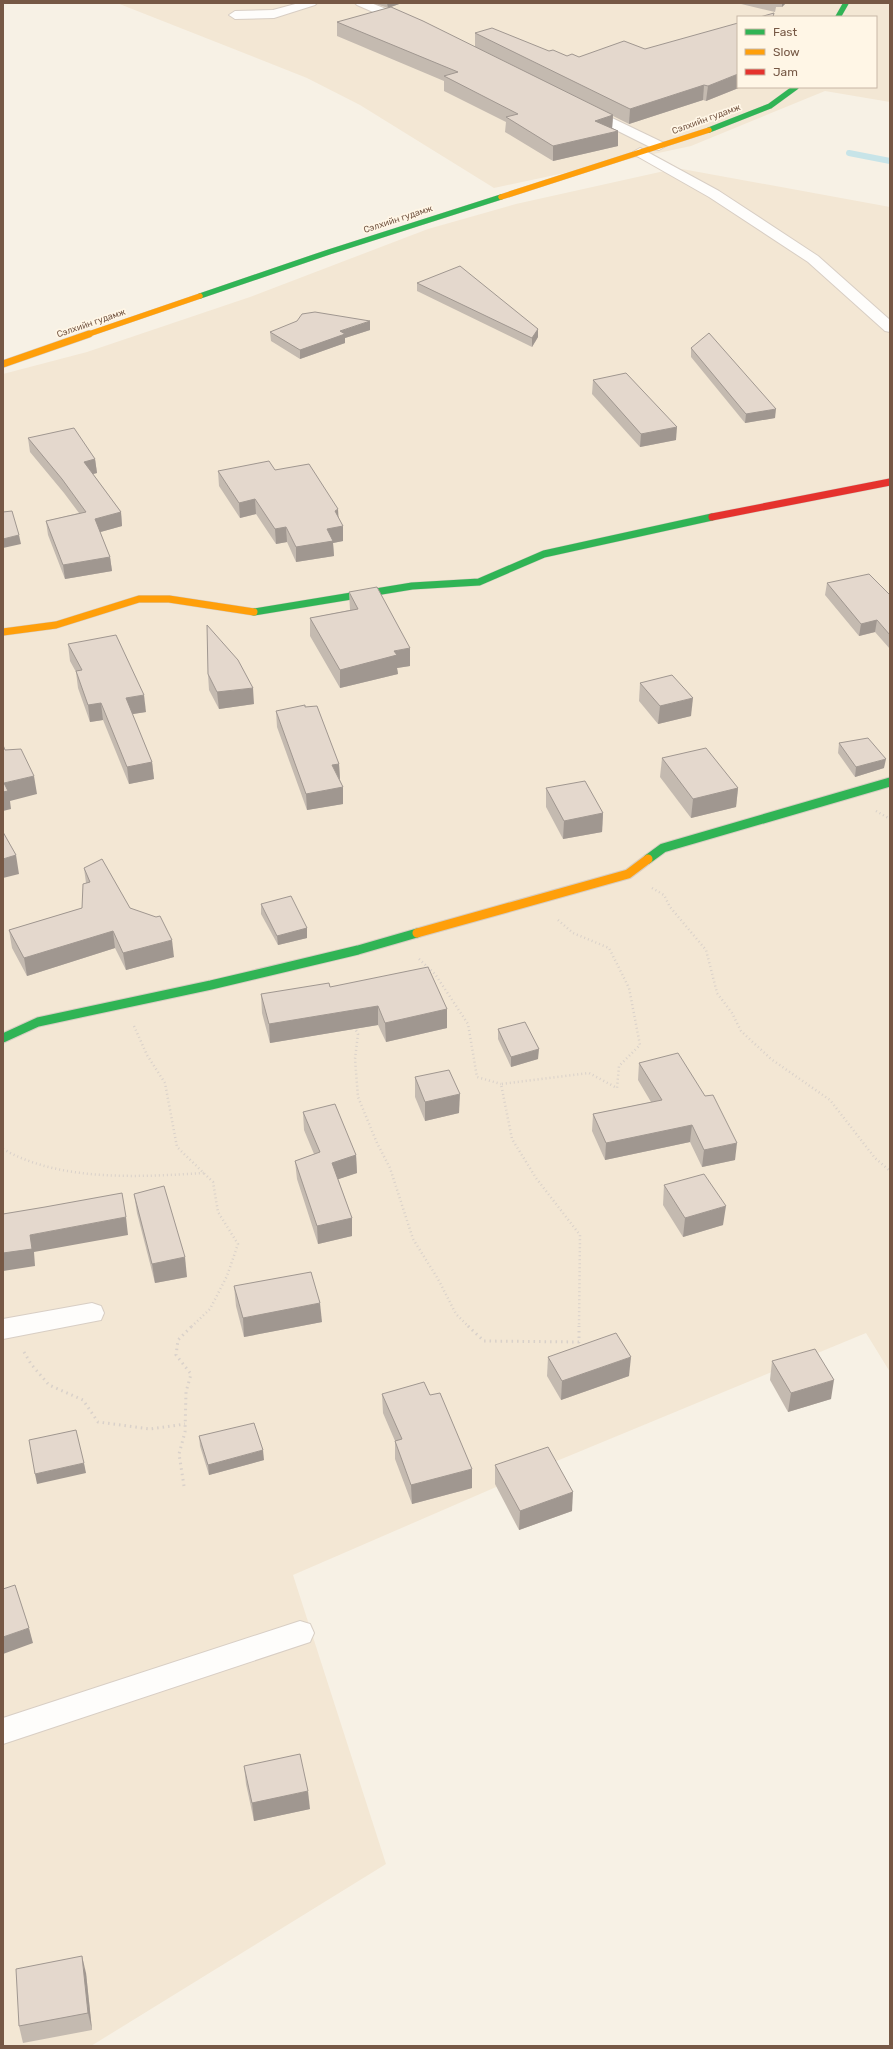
<svg xmlns="http://www.w3.org/2000/svg" width="893" height="2049" font-family="Rubik,sans-serif">
<style>
.residential{fill:#f3e7d4;fill-rule:evenodd}
.lines{fill:none;stroke-linecap:round;stroke-linejoin:round}
.stream{stroke:#c7e4e8;stroke-width:6}
.street-casing{stroke:#d8cec4;stroke-width:2}
.fast-far2-casing{stroke:#d7cdc2;stroke-width:6}
.fast-far1-casing{stroke:#d7cdc2;stroke-width:8}
.fast-casing{stroke:#d7cdc2;stroke-width:11}
.slow-far2-casing{stroke:#d7cdc2;stroke-width:6}
.slow-far1-casing{stroke:#d7cdc2;stroke-width:8}
.slow-casing{stroke:#d7cdc2;stroke-width:11}
.jam-casing{stroke:#d7cdc2;stroke-width:8}
.path-far1{stroke:#d9d1ca;stroke-width:2.5;stroke-dasharray:1 3;stroke-linecap:butt}
.path{stroke:#d9d1ca;stroke-width:3;stroke-dasharray:1.5 4;stroke-linecap:butt}
.street{fill:#fefdfb;fill-rule:evenodd}
.fast-far2{stroke:#30b455;stroke-width:5.5}
.fast-far1{stroke:#30b455;stroke-width:7}
.fast{stroke:#30b455;stroke-width:9}
.slow-far2{stroke:#ff9f0a;stroke-width:5.5}
.slow-far1{stroke:#ff9f0a;stroke-width:7}
.slow{stroke:#ff9f0a;stroke-width:9}
.jam{stroke:#e5322d;stroke-width:7}
.wall{fill:#c4bab0}
.shaded-wall{fill:#a09790}
.building{fill:#e4d8cd;stroke:#a09790}
.labels{text-anchor:middle;dominant-baseline:central;stroke-width:3.5;stroke-linejoin:round;paint-order:stroke}
.far-street-label{font-size:9px;fill:#765845;stroke:#fff6e6}
</style>
<rect width="100%" height="100%" fill="#f7f1e5"/>
<g class="residential">
<path d="M117,3h773v99l-65,-11 -134,55 -197,42 -134,-83 -53,-27zM738,17h138v70h-138z"/>
<polygon points="682,169 890,207 890,1372 866,1333 547,1465 293,1575 386,1864 91,2046 3,2046 3,374 87,352 250,297 428,229 516,204 660,172"/>
</g>
<g class="lines">
<polyline class="stream" points="849,153 890,161"/>
<defs>
<g id="street">
<polygon points="299,3 317,3 315,5 274,18 235,19 229,15 235,11 273,10"/>
<polygon points="355,3 371,3 411,19 413,22 411,25 403,25 357,5"/>
<polygon points="587,106 664,143 666,146 659,150 654,149 582,113 581,110 582,107"/>
<polygon points="640,148 719,191 818,256 890,320 890,332 885,331 808,262 709,197 635,155 633,152"/>
<polygon points="92,1303 101,1306 104,1313 101,1320 3,1339 3,1319"/>
<polygon points="300,1621 310,1624 314,1633 310,1642 3,1744 3,1718"/>
</g>
<g id="fast-far2">
<polyline points="838,17 846,3"/>
<polyline points="709,130 770,106 796,87"/>
<polyline points="200,296 329,252 501,197"/>
</g>
<polyline id="fast-far1" points="254,612 412,586 479,582 544,554 712,517"/>
<g id="fast">
<polyline points="648,859 663,848 890,782"/>
<polyline points="3,1038 38,1022 211,985 358,950 417,933"/>
</g>
<g id="slow-far2">
<polyline points="501,197 709,130"/>
<polyline points="86,335 200,296"/>
</g>
<g id="slow-far1">
<polyline points="3,364 89,334"/>
<polyline points="3,632 56,625 139,599 169,599 254,612"/>
</g>
<polyline id="slow" points="417,933 628,874 648,859"/>
<polyline id="jam" points="712,517 890,482"/>
</defs>
<use href="#street" class="street-casing"/>
<use href="#fast-far2" class="fast-far2-casing"/>
<use href="#fast-far1" class="fast-far1-casing"/>
<use href="#fast" class="fast-casing"/>
<use href="#slow-far2" class="slow-far2-casing"/>
<use href="#slow-far1" class="slow-far1-casing"/>
<use href="#slow" class="slow-casing"/>
<use href="#jam" class="jam-casing"/>
<g class="path-far1">
<polyline points="876,811 890,819"/>
<polyline points="652,888 664,895 670,907 706,950 717,993 732,1013 741,1031 771,1059 830,1100 875,1158 890,1171"/>
<polyline points="558,920 573,933 609,948 629,988 640,1045 619,1066 617,1088 589,1073 501,1084 512,1139 536,1178 580,1235 579,1327"/>
<polyline points="419,959 435,974 468,1024 477,1077 501,1084"/>
<polyline points="134,1026 147,1055 165,1083 177,1147 213,1182 218,1212 238,1244 227,1276 210,1309 191,1327"/>
<polyline points="354,1027 358,1034 355,1059 358,1097 377,1143 390,1168 413,1239 438,1279 456,1314 469,1327"/>
<path d="M3,1149c57,33 137,28 201,24"/>
</g>
<g class="path">
<polyline points="468,1326 484,1341 579,1342 579,1326"/>
<polyline points="24,1352 31,1364 49,1385 83,1400 98,1422 150,1429 185,1424"/>
<polyline points="184,1486 179,1454 185,1432 186,1392 191,1374 176,1355 178,1340 192,1326"/>
</g>
<use href="#street" class="street"/>
<use href="#fast-far2" class="fast-far2"/>
<use href="#fast-far1" class="fast-far1"/>
<use href="#fast" class="fast"/>
<use href="#slow-far2" class="slow-far2"/>
<use href="#slow-far1" class="slow-far1"/>
<use href="#slow" class="slow"/>
<use href="#jam" class="jam"/>
</g>
<g class="wall">
<polygon points="373,3 402,3 388,8"/>
<polygon points="737,3 786,3 782,7 776,7 775,12"/>
<polygon points="337,22 475,47 475,33 567,56 579,57 738,87 741,87 706,101 703,100 629,124 613,116 612,128 618,131 618,146 553,161 505,132 506,122 444,91 444,81 337,36"/>
<polygon points="825,87 835,87 834,88"/>
<polygon points="417,283 538,329 538,337 532,347 417,291"/>
<polygon points="370,330 345,338 345,343 300,359 271,341 270,332"/>
<polygon points="691,348 775,418 745,423 691,357"/>
<polygon points="593,380 676,440 640,447 592,394"/>
<polygon points="28,438 95,459 97,473 93,474 121,512 122,526 100,532 110,557 112,571 65,579 48,535 46,521 79,513 64,493 30,452"/>
<polygon points="275,470 339,519 343,541 333,543 334,556 296,562 287,542 276,544 256,514 240,518 219,486 218,471"/>
<polygon points="827,583 890,595 890,649 875,632 859,636 825,595"/>
<polygon points="349,592 410,666 397,668 398,674 340,688 310,636 310,618 350,610"/>
<polygon points="68,644 146,712 132,714 152,762 154,779 129,784 103,720 90,722 78,688 76,672 70,661"/>
<polygon points="208,674 254,704 219,709 209,690"/>
<polygon points="640,683 691,716 658,724 639,701"/>
<polygon points="305,707 339,764 340,780 343,787 343,804 307,810 277,727 276,711"/>
<polygon points="839,743 884,768 855,777 838,753"/>
<polygon points="662,758 738,788 736,807 691,818 660,777"/>
<polygon points="546,788 603,813 602,832 563,839 546,807"/>
<polygon points="84,868 130,908 174,957 126,970 115,948 27,976 12,948 9,930 82,908 86,883"/>
<polygon points="261,904 307,928 307,938 278,945 261,914"/>
<polygon points="330,987 447,1009 447,1028 386,1042 378,1025 270,1043 262,1013 261,994"/>
<polygon points="498,1029 538,1059 511,1067 498,1039"/>
<polygon points="639,1063 735,1160 702,1167 690,1142 605,1160 592,1131 593,1114 651,1102 638,1080"/>
<polygon points="415,1077 459,1113 425,1121 415,1097"/>
<polygon points="303,1112 356,1155 357,1173 338,1179 352,1218 352,1236 318,1244 297,1179 295,1161 314,1154 304,1130"/>
<polygon points="664,1185 723,1225 683,1237 663,1205"/>
<polygon points="134,1194 187,1277 155,1283 137,1213"/>
<polygon points="234,1286 322,1322 244,1337 236,1306"/>
<polygon points="548,1357 629,1376 561,1400 547,1376"/>
<polygon points="772,1361 831,1399 788,1412 770,1380"/>
<polygon points="382,1394 472,1488 412,1504 395,1459 395,1441 383,1413"/>
<polygon points="199,1436 264,1460 209,1475 200,1446"/>
<polygon points="495,1465 572,1511 519,1530 495,1484"/>
<polygon points="244,1766 310,1809 254,1821 246,1784"/>
<polygon points="86,1973 92,2030 23,2043 19,2026"/>
</g>
<g class="shaded-wall">
<polygon points="387,3 402,3 388,8"/>
<polygon points="782,3 786,3 782,7"/>
<polygon points="738,74 738,87 741,87 706,101 708,86"/>
<polygon points="704,85 703,100 629,124 630,109"/>
<polygon points="613,115 612,130 595,121"/>
<polygon points="618,131 618,146 553,161 553,146"/>
<polygon points="370,321 370,330 345,338 345,343 300,359 300,350 340,331"/>
<polygon points="538,329 538,337 532,347 532,338"/>
<polygon points="776,409 775,418 745,423 746,414"/>
<polygon points="677,427 676,440 640,447 641,434"/>
<polygon points="95,459 97,473 85,476 84,462"/>
<polygon points="255,499 256,514 240,518 239,503"/>
<polygon points="338,509 339,524 335,511"/>
<polygon points="121,512 122,526 97,533 95,519"/>
<polygon points="343,526 343,541 333,543 334,556 296,562 296,547 327,529"/>
<polygon points="286,527 287,542 276,544 275,529"/>
<polygon points="19,535 21,544 3,548 3,539"/>
<polygon points="110,557 112,571 65,579 63,565"/>
<polygon points="877,620 875,632 859,636 861,624"/>
<polygon points="410,648 410,666 397,668 398,674 340,688 340,670 394,651"/>
<polygon points="253,688 254,704 219,709 217,692"/>
<polygon points="144,695 146,712 127,715 126,698"/>
<polygon points="693,698 691,716 658,724 660,706"/>
<polygon points="101,703 103,720 90,722 88,705"/>
<polygon points="886,759 884,768 855,777 856,767"/>
<polygon points="152,762 154,779 129,784 127,767"/>
<polygon points="339,764 340,780 332,765"/>
<polygon points="34,776 37,794 10,801 11,809 3,811 3,792 4,783"/>
<polygon points="343,787 343,804 307,810 306,794"/>
<polygon points="738,788 736,807 691,818 693,799"/>
<polygon points="603,813 602,832 563,839 564,821"/>
<polygon points="16,855 19,874 3,878 3,859"/>
<polygon points="307,928 307,938 278,945 277,936"/>
<polygon points="113,931 115,948 27,976 24,958"/>
<polygon points="172,940 174,957 126,970 123,953"/>
<polygon points="378,1006 378,1025 270,1043 269,1024"/>
<polygon points="447,1009 447,1028 386,1042 385,1023"/>
<polygon points="539,1049 538,1059 511,1067 511,1057"/>
<polygon points="460,1094 459,1113 425,1121 425,1102"/>
<polygon points="692,1125 690,1142 605,1160 606,1143"/>
<polygon points="737,1143 735,1160 702,1167 704,1150"/>
<polygon points="356,1155 357,1173 333,1181 332,1163"/>
<polygon points="726,1206 723,1225 683,1237 685,1218"/>
<polygon points="126,1217 128,1235 34,1252 35,1266 3,1271 3,1253 30,1235"/>
<polygon points="352,1218 352,1236 318,1244 317,1226"/>
<polygon points="185,1257 187,1277 155,1283 152,1264"/>
<polygon points="320,1303 322,1322 244,1337 243,1318"/>
<polygon points="631,1357 629,1376 561,1400 562,1381"/>
<polygon points="834,1380 831,1399 788,1412 791,1393"/>
<polygon points="263,1450 264,1460 209,1475 208,1465"/>
<polygon points="84,1463 86,1473 37,1484 35,1474"/>
<polygon points="472,1469 472,1488 412,1504 411,1485"/>
<polygon points="573,1492 572,1511 519,1530 520,1511"/>
<polygon points="29,1628 33,1643 3,1654 3,1637"/>
<polygon points="308,1791 310,1809 254,1821 252,1803"/>
<polygon points="82,1956 86,1973 92,2030 88,2013"/>
</g>
<g class="building">
<polygon points="391,7 423,21 613,115 595,121 618,131 553,146 506,117 518,114 444,76 458,72 337,22"/>
<polygon points="774,13 773,17 760,17"/>
<polygon points="738,23 738,74 708,86 704,85 630,109 475,33 492,28 549,51 553,50 567,56 572,54 579,57 624,41 645,49"/>
<polygon points="460,266 538,329 532,338 417,283"/>
<polygon points="315,312 370,321 340,331 345,334 300,350 270,332 297,321 302,314"/>
<polygon points="709,333 776,409 746,414 691,348"/>
<polygon points="626,373 677,427 641,434 593,380"/>
<polygon points="74,428 95,459 84,462 121,512 95,519 110,557 63,565 46,521 86,512 62,479 28,438"/>
<polygon points="269,461 275,470 309,464 338,509 335,511 343,526 327,529 333,541 296,547 286,527 275,529 255,499 239,503 218,471"/>
<polygon points="12,511 19,535 3,539 3,512"/>
<polygon points="869,574 890,595 890,635 877,620 861,624 827,583"/>
<polygon points="377,587 410,648 394,651 397,655 340,670 310,618 358,609 349,592"/>
<polygon points="207,625 238,660 253,688 217,692 208,674"/>
<polygon points="116,635 144,695 126,698 152,762 127,767 101,703 88,705 76,671 82,670 68,644"/>
<polygon points="672,675 693,698 660,706 640,683"/>
<polygon points="305,705 305,707 317,706 339,764 332,765 343,787 306,794 276,711"/>
<polygon points="868,738 886,759 856,767 839,743"/>
<polygon points="3,745 5,750 21,749 34,776 4,783 8,791 3,792"/>
<polygon points="706,748 738,788 693,799 662,758"/>
<polygon points="585,781 603,813 564,821 546,788"/>
<polygon points="3,832 16,855 3,859"/>
<polygon points="102,859 130,908 156,917 160,916 172,940 123,953 113,931 24,958 9,930 82,908 83,884 90,882 84,868"/>
<polygon points="291,896 307,928 277,936 261,904"/>
<polygon points="428,967 447,1009 385,1023 378,1006 269,1024 261,994 329,983 330,987"/>
<polygon points="525,1022 539,1049 511,1057 498,1029"/>
<polygon points="678,1053 705,1096 713,1095 737,1143 704,1150 692,1125 606,1143 593,1114 662,1100 639,1063"/>
<polygon points="449,1070 460,1094 425,1102 415,1077"/>
<polygon points="335,1104 356,1155 332,1163 352,1218 317,1226 295,1161 320,1152 303,1112"/>
<polygon points="704,1174 726,1206 685,1218 664,1185"/>
<polygon points="164,1186 185,1257 152,1264 134,1194"/>
<polygon points="122,1193 126,1217 30,1235 32,1249 3,1253 3,1214 45,1207"/>
<polygon points="311,1272 320,1303 243,1318 234,1286"/>
<polygon points="616,1333 631,1357 562,1381 548,1357"/>
<polygon points="815,1349 834,1380 791,1393 772,1361"/>
<polygon points="424,1382 430,1395 440,1393 472,1469 411,1485 395,1441 402,1439 382,1394"/>
<polygon points="254,1423 263,1450 208,1465 199,1436"/>
<polygon points="76,1430 84,1463 35,1474 29,1440"/>
<polygon points="548,1447 573,1492 520,1511 495,1465"/>
<polygon points="15,1585 29,1628 3,1637 3,1589"/>
<polygon points="300,1754 308,1791 252,1803 244,1766"/>
<polygon points="82,1956 88,2013 19,2026 16,1969"/>
</g>
<g class="labels">
<g class="far-street-label">
<text transform="translate(706 119) rotate(-20)">Сэлхийн гудамж</text>
<text transform="translate(398 219) rotate(-18)">Сэлхийн гудамж</text>
<text transform="translate(91 323) rotate(-19)">Сэлхийн гудамж</text>
</g>
</g>
<rect width="893" height="2049" fill="none" stroke="#765845" stroke-width="8"/>
<rect x="737" y="16" width="140" height="72" fill="#fff6e6" stroke="#c8b7a6"/>
<rect x="745" y="29" width="20" height="6" fill="#30b455" stroke="#c8b7a6"/>
<text x="773" y="36" font-size="12" fill="#765845">Fast</text>
<rect x="745" y="49" width="20" height="6" fill="#ff9f0a" stroke="#c8b7a6"/>
<text x="773" y="56" font-size="12" fill="#765845">Slow</text>
<rect x="745" y="69" width="20" height="6" fill="#e5322d" stroke="#c8b7a6"/>
<text x="773" y="76" font-size="12" fill="#765845">Jam</text>
</svg>
